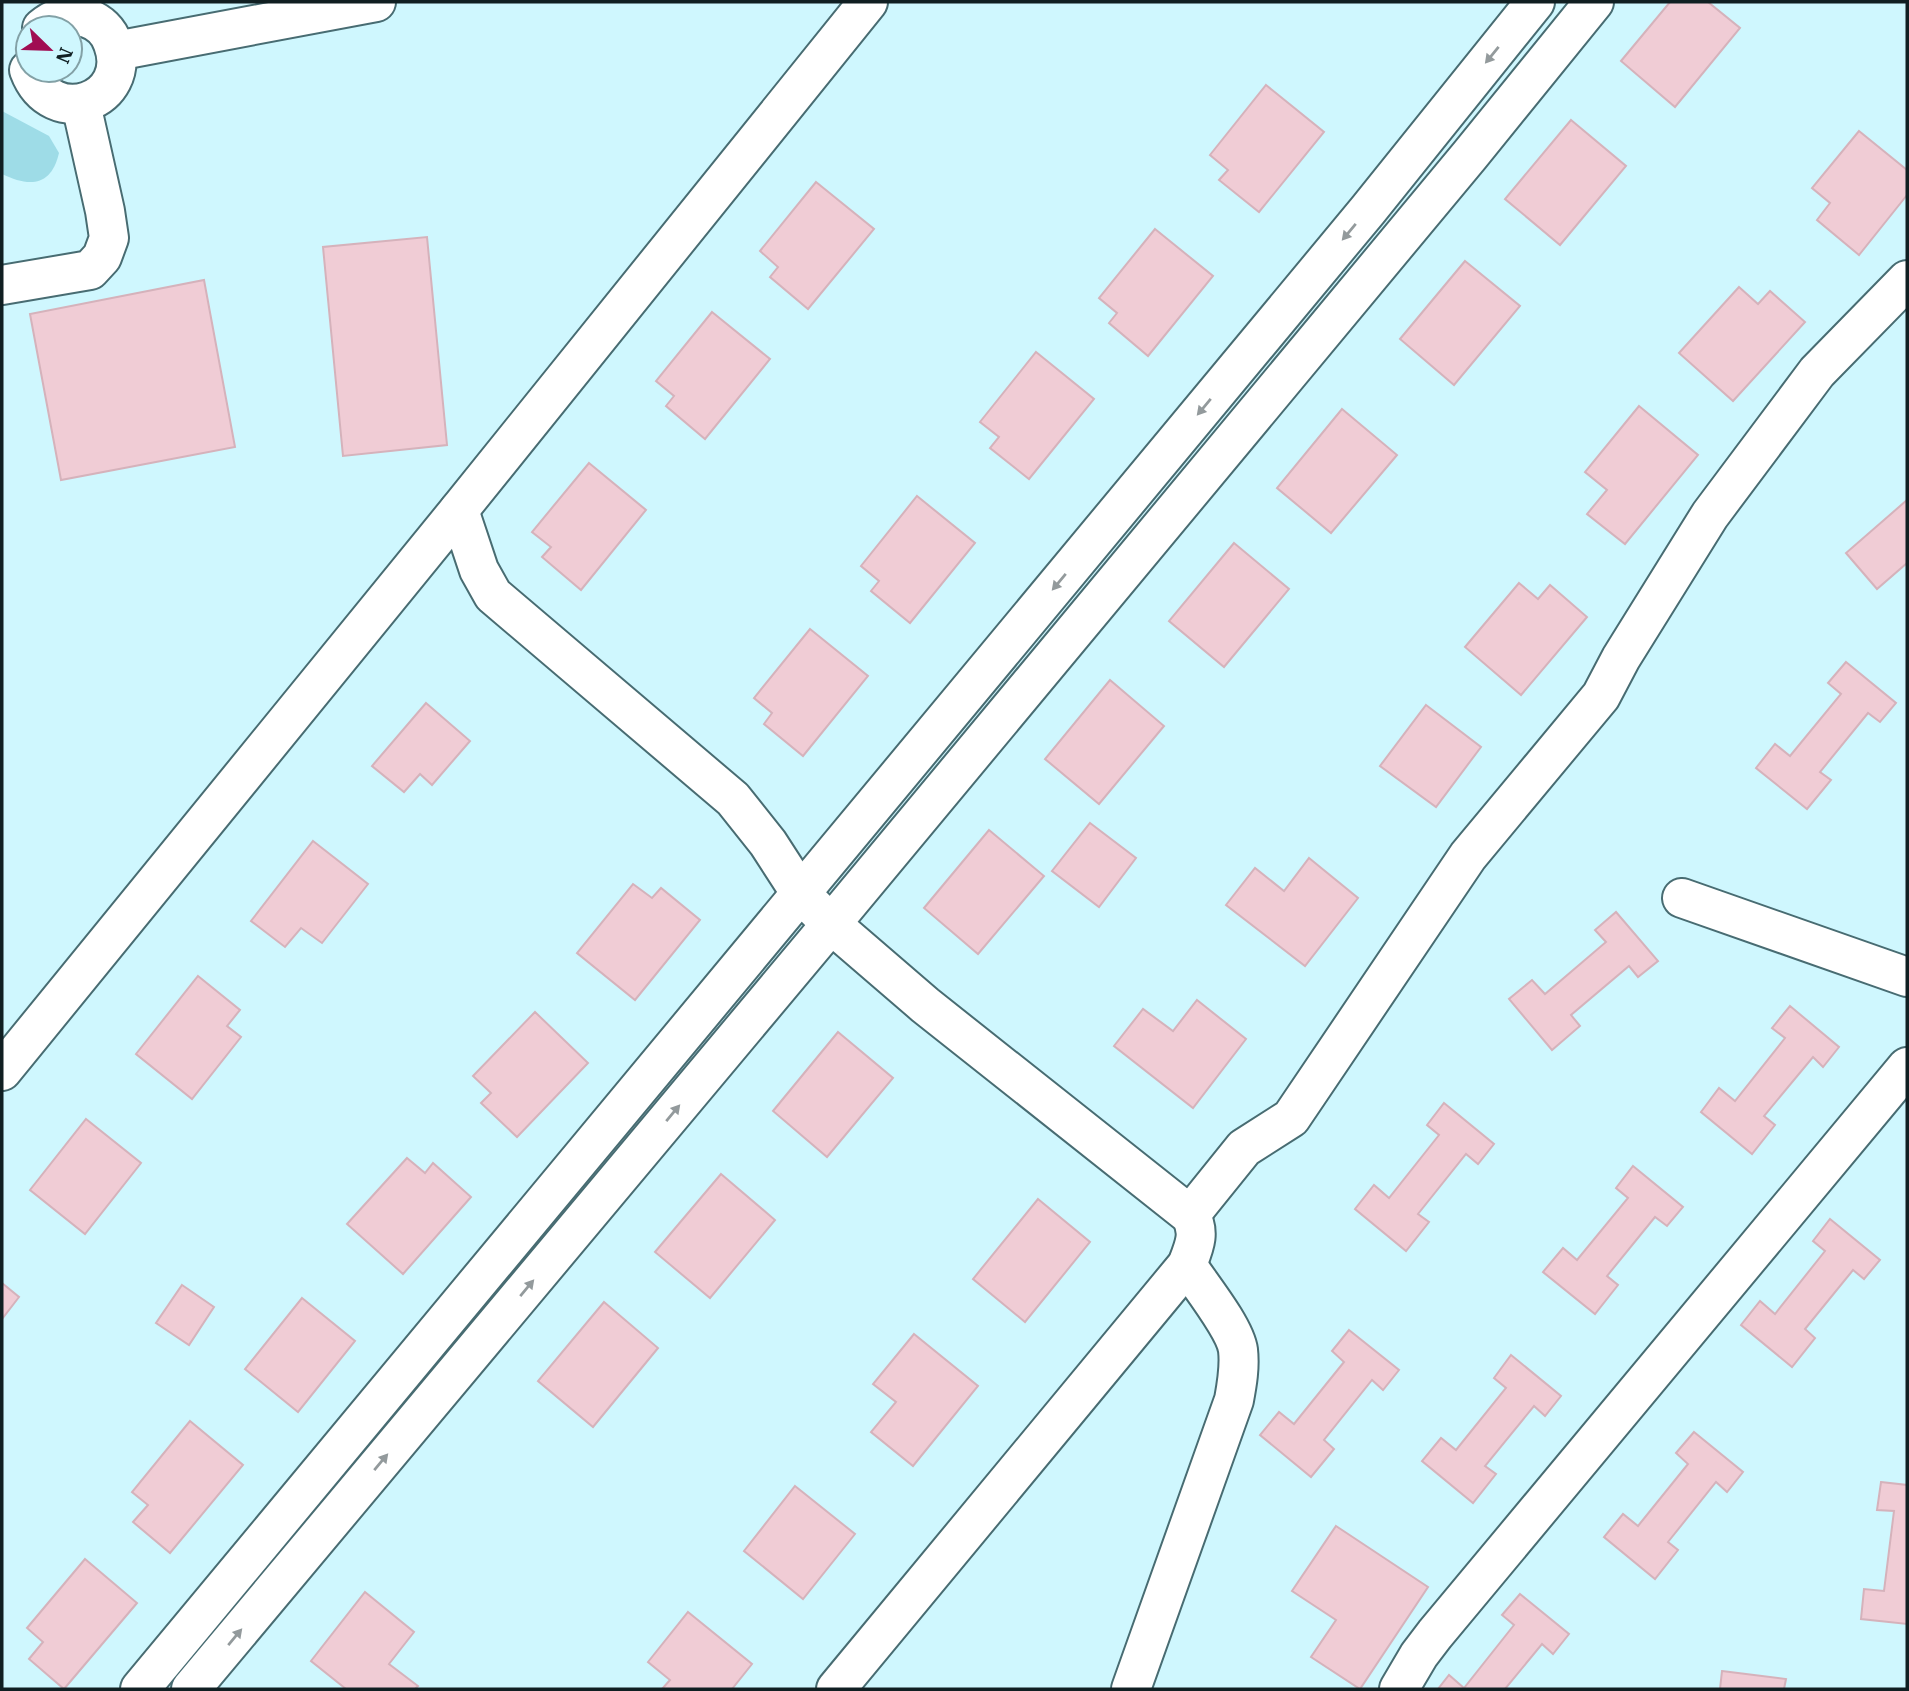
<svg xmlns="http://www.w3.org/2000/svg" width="1909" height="1691" font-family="'IBM Plex Serif',serif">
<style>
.green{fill:#9edce7}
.building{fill:#f0ccd5;stroke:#d5b2bb;stroke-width:2}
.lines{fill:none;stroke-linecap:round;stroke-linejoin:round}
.minor-casing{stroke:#486c72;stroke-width:42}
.minor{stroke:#fff;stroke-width:38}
.oneway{fill:#939a9c}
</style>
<rect width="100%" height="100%" fill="#cff7fe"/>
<path class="green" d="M2,111l47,25 10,17c-8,34 -30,34 -57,21z"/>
<g class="building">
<polygon points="1670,2 1708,2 1740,28 1675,107 1621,61"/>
<polygon points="1266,85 1324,132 1259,212 1219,180 1228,170 1210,155"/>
<polygon points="1571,120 1626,166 1560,245 1505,199"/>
<polygon points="1859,131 1907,170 1907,195 1859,255 1817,220 1830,203 1812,188"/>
<polygon points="816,182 874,229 808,309 770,277 778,267 760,251"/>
<polygon points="1155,229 1213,276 1148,356 1109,323 1117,313 1099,298"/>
<polygon points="427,237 447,445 343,456 323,247"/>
<polygon points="1465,261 1520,306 1454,385 1400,339"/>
<polygon points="204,280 235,447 61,480 30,314"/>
<polygon points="1739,287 1758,304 1770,291 1805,322 1733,401 1679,353"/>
<polygon points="712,312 770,359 705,439 666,406 674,396 656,381"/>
<polygon points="1036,352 1094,399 1029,479 990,448 999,437 980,422"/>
<polygon points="1639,406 1698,455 1625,544 1587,514 1607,490 1585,472"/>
<polygon points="1342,409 1397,455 1331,533 1277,488"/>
<polygon points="589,463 646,510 581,590 542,557 551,547 532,532"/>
<polygon points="917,496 975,543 910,623 871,591 879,581 861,566"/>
<polygon points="1907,500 1907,563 1877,589 1846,553"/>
<polygon points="1234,543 1289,589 1224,667 1169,621"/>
<polygon points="1519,583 1538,599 1550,585 1587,617 1521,695 1465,647"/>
<polygon points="810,629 868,676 803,756 764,724 772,713 754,698"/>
<polygon points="1846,662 1896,703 1880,722 1868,713 1820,772 1831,780 1807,809 1756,768 1775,744 1790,756 1841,694 1828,683"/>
<polygon points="1110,680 1164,726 1099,804 1045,759"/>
<polygon points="426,703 470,741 432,785 420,774 404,792 372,766"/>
<polygon points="1426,705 1481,747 1436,807 1380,766"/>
<polygon points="1090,823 1136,858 1099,907 1052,871"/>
<polygon points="989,830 1044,876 978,954 924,908"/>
<polygon points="313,841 368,884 322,943 301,928 285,947 251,921"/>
<polygon points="1309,858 1358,898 1305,966 1226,905 1255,868 1284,891"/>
<polygon points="633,884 652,898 661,888 700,920 635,1000 577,953"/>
<polygon points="1616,912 1658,961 1638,977 1629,966 1571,1015 1580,1026 1552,1050 1509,999 1532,980 1545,994 1606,942 1595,930"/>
<polygon points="198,976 240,1010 227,1026 241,1037 192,1099 136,1054"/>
<polygon points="1197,1000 1246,1039 1193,1108 1114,1046 1143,1009 1173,1031"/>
<polygon points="1790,1006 1839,1047 1823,1067 1813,1057 1764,1116 1775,1125 1752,1154 1701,1112 1719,1088 1735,1101 1785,1038 1772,1028"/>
<polygon points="535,1012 588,1063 517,1137 481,1103 491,1093 473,1076"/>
<polygon points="838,1032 893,1078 827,1157 773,1111"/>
<polygon points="1444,1103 1494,1144 1478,1164 1466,1154 1418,1214 1429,1222 1406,1251 1355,1209 1374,1185 1389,1198 1439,1135 1427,1125"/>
<polygon points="86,1119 141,1163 85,1234 30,1190"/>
<polygon points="407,1158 425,1173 433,1163 471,1197 403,1274 347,1224"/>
<polygon points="1633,1166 1683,1207 1667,1226 1655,1217 1607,1276 1618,1285 1595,1314 1543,1272 1563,1248 1577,1260 1628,1198 1616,1188"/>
<polygon points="721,1174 775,1220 710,1298 655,1252"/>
<polygon points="1038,1199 1090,1242 1025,1322 973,1279"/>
<polygon points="1830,1219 1880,1260 1864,1279 1853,1270 1805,1329 1815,1338 1792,1367 1741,1325 1760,1301 1775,1314 1825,1251 1813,1241"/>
<polygon points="2,1283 19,1297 2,1319"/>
<polygon points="182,1285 214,1307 189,1345 156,1323"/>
<polygon points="302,1298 355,1341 298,1412 245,1369"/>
<polygon points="604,1302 658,1348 593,1427 538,1381"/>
<polygon points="1349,1330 1399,1370 1383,1390 1372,1380 1324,1440 1334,1449 1311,1477 1260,1435 1279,1412 1294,1424 1344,1362 1332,1351"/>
<polygon points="914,1334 978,1386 913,1466 871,1432 896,1402 873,1384"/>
<polygon points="1511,1355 1561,1396 1545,1416 1534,1406 1485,1466 1496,1474 1473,1503 1422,1461 1441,1438 1456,1450 1506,1388 1494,1378"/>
<polygon points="190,1421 243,1465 170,1553 133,1522 148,1505 132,1492"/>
<polygon points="1694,1432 1743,1472 1727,1492 1716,1482 1668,1542 1678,1550 1655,1579 1604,1537 1623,1514 1638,1526 1688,1464 1676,1453"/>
<polygon points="1881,1482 1907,1485 1907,1624 1861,1619 1864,1589 1884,1591 1894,1511 1877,1510"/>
<polygon points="795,1486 855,1534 803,1599 744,1551"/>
<polygon points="1336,1526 1428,1587 1360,1689 1311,1657 1336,1620 1292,1591"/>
<polygon points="85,1559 137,1603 64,1689 29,1659 43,1642 27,1628"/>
<polygon points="365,1592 414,1632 389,1664 418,1686 415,1689 346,1689 311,1661"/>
<polygon points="1520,1594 1569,1634 1553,1654 1542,1644 1505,1689 1438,1689 1449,1675 1464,1688 1514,1625 1502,1615"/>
<polygon points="688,1612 752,1664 732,1689 662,1689 670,1680 648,1662"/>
<polygon points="1722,1671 1786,1679 1784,1689 1720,1689"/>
</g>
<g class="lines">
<defs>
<g id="minor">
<polyline points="116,51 376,2"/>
<path d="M29,70c23,62 105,30 84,-26 -4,-13 -14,-22 -26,-26 -17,-5 -32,-1 -45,10"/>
<polyline points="2,285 90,270 102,257 109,238 105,211 81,104"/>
<path d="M459,510l20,60 14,25 240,204 35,44 33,51 30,30 94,81 265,210c11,17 4,32 -3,50l-351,424"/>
<polyline points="1682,898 1907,977"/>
<polyline points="2,1071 459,510 868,2"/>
<polyline points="1190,1215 1244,1148 1291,1118 1468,856 1601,696 1621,658 1710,515 1817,372 1907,280"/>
<polyline points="140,1689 1368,210 1535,2"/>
<polyline points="191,1689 831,924 1470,155 1594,2"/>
<path d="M1131,1689l103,-289c3,-16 6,-33 4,-50 -3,-22 -38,-65 -51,-85"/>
<polyline points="1399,1689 1419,1655 1435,1634 1907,1067"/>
</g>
</defs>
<use href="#minor" class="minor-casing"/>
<use href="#minor" class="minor"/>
</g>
<defs><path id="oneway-solid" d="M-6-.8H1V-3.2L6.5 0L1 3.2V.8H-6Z" transform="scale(1.75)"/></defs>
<g class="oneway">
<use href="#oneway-solid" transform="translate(1492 55) rotate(129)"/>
<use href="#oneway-solid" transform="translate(1349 232) rotate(130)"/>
<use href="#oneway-solid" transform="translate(1204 407) rotate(130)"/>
<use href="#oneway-solid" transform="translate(1059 582) rotate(130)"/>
<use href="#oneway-solid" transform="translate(673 1113) rotate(-50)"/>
<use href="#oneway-solid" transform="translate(527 1288) rotate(-50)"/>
<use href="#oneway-solid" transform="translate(381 1462) rotate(-50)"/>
<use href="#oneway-solid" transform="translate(235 1637) rotate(-50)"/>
</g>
<rect width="1909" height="1691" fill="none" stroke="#101f22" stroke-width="7"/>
<g transform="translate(49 49) rotate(113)"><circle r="33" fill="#cff7fe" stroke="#83a1a6" stroke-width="2"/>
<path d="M0-5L12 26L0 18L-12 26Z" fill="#a00d52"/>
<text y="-10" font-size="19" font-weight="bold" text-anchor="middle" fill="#101f22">N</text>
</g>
</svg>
